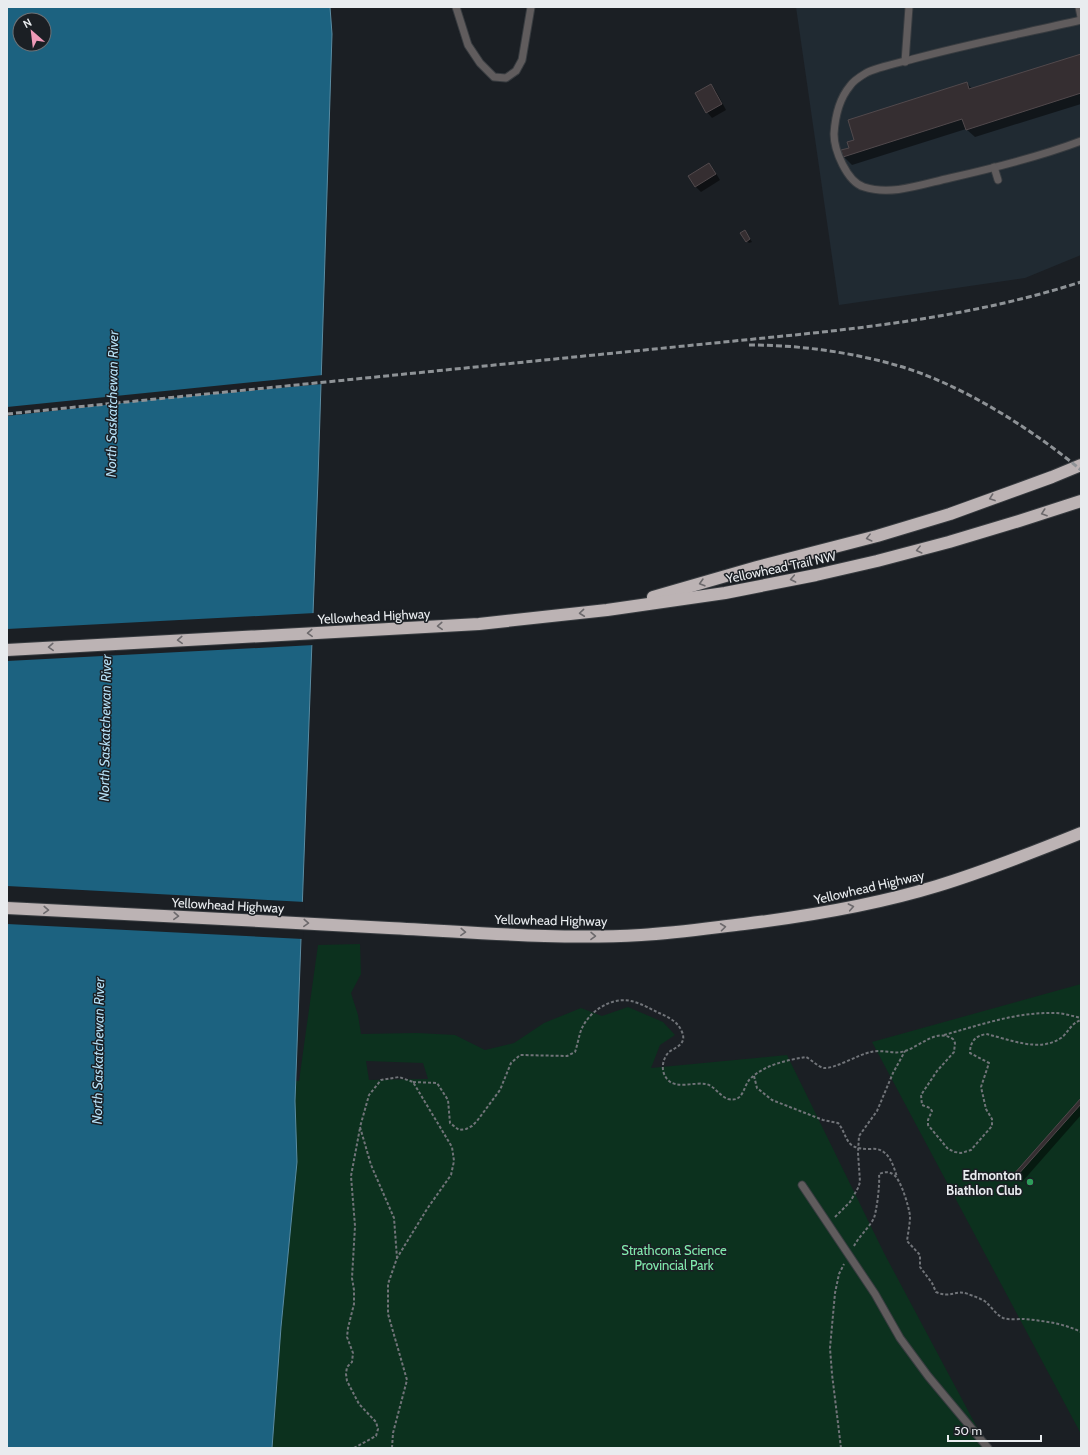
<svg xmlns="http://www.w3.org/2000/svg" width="1088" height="1455" font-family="Cabin,sans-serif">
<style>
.built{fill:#202a32}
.green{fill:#0c311e;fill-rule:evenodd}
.water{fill:#1c6280;stroke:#5a8ba1;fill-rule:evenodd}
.pier{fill:#1b1f24}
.shadow{fill:#0007}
.building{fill:#352e31;stroke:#51494c}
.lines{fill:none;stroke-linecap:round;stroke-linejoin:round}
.service-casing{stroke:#383c40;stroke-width:9}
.motorway-casing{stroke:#383c40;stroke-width:14}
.path{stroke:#717479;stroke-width:2;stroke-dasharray:3 2;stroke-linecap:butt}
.service{stroke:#605c5d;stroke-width:7}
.motorway{stroke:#bcb3b4;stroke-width:12}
.rail{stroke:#8e9296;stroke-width:3;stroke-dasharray:6 3;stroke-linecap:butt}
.oneway{stroke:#6c696c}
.leisure-dot{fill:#2e9e5b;stroke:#1b1f24;stroke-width:1.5}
.labels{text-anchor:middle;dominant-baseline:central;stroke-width:3;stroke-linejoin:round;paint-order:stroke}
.street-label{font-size:13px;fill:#e9ecef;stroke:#1b1f24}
.poi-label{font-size:13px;font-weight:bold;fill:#e9ecef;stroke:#1b1f24;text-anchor:end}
.park-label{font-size:13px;fill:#80ebad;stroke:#1b1f24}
.water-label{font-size:14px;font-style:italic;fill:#b5dff5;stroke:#1b1f24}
</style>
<rect width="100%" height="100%" fill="#1b1f24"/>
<polygon class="built" points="796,7 1081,7 1081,255 1025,278 839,305"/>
<g class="green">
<path d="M360,944l1,30 -10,19 7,22 3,19 56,-1 38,2 30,15 29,-7 30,-20 37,-15 21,8 26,-9 35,15 12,13 -15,10 -9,23 136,-13 97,198 104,195h-716l9,-121 15,-246h3l19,-136zM366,1061l57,2 5,16 -59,1z"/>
<polygon points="1081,984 1081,1434 872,1042"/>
</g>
<path class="water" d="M7,7h323l2,27 -14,445 -23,622 2,61 -16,165 -9,121h-265zM20,20h24v24h-24z"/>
<g class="pier">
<polygon points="323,375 323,384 159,399 7,416 7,407"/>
<polygon points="315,613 314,645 7,661 7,629"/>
<polygon points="7,886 305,902 303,939 7,924"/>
</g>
<g class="shadow">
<polygon points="1081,55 1081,104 975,137 966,129 852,165 844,157 842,151 850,149 967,83 972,89"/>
<polygon points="711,85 716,91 726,110 712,118 707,112"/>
<polygon points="709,164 714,170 720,180 701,192 696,187 689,176"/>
<polygon points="745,231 752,242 749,243 747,241"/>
<polygon points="1081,1099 1081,1115 1022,1182 1014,1175"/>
</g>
<g class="building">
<polygon points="1081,54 1081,93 966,130 962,119 843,157 841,150 849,148 847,142 854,140 848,120 967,82 969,89"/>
<polygon points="711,84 722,104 706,113 695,93"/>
<polygon points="709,163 716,174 695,187 688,176"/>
<polygon points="745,230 750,239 746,242 740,233"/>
<polygon points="1081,1098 1081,1104 1016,1177 1013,1175"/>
</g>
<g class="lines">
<defs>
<g id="service">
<polyline points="456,7 468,45 480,63 494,77 506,78 516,71 522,60 531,7"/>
<polyline points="1079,7 1081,17"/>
<path d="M1081,20c-56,13 -113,24 -168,39 -11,3 -38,9 -47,14 -5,3 -13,8 -16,13 -11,13 -15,32 -16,48 0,16 13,48 30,53 27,9 59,-3 86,-9 44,-10 89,-21 131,-37"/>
<polyline points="905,62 909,7"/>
<polyline points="994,167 998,180"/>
<polyline points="802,1185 875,1294 900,1338 928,1376 988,1448"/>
</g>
<g id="motorway">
<polyline points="653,597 757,567 877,536 950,514 1052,477 1081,465"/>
<polyline points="7,650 479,624 607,610 725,593 816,575 877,561 949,542 1019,521 1081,501"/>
<path d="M7,908c127,6 255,13 382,20 84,4 168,12 252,7 35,-2 69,-7 103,-11 65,-8 131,-19 193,-38 49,-15 97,-34 144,-53"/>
</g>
</defs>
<use href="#service" class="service-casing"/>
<use href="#motorway" class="motorway-casing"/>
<g class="path">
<path d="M944,1035c36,-10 72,-23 110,-22 9,0 18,3 27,5"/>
<path d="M754,1076l3,12 15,12 51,20 15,3c7,8 7,18 15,23 6,3 11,3 18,3 17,-2 22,15 26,28"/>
<path d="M413,1082l24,1 11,17 2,23 9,7 7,-1 6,-3 5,-5 23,-31 11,-27 9,-8 47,1 8,-4c3,-8 4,-19 8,-26 9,-17 30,-29 48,-25 9,2 18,7 26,11 9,4 21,9 25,20 5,12 -6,15 -13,20 -7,7 -9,20 -1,28 8,9 27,2 38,4 9,2 13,12 22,15 16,4 15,-13 22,-20 14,-14 37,-19 56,-22 6,3 12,10 18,11 11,1 35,-14 47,-16 11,-3 24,3 34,-1 16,-5 31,-23 48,-12l2,4 -1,9 -17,19 -16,24 1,10 8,3 2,3 -4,9v5l20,24 7,3 6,1 10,-3 21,-24v-7l-6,-10 -5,-22 8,-24 -19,-10c0,-11 5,-17 16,-19 23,5 53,19 75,4 7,-5 10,-15 20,-18"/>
<polyline points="835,1217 850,1202 858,1188 860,1182 858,1153 859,1136 877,1111 893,1073 905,1051"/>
<path d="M854,1246c5,-10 15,-18 20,-28 3,-9 6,-34 5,-44 5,-2 10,-3 15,1 7,5 15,32 16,41 0,8 -2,17 -3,25l13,14v12l12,16 4,9c15,7 19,-3 32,2 5,2 15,5 19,9 5,5 10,12 16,15 6,2 15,1 21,1 20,2 39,4 57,13"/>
<polyline points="354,1448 376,1436 378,1429 376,1422 359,1404 347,1381 346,1374 347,1367 352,1362 353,1353 347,1337 348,1328 354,1304 354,1290 352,1278 355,1226 351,1176 360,1128"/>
<polyline points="392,1448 393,1433 407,1380 388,1314 388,1284 397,1258 427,1209 451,1175 454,1161 452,1147 413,1082 399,1077 381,1080 369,1095 360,1127 371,1165 394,1218 397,1258"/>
<polyline points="841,1448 832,1374 830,1348 835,1293 839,1274 844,1264"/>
</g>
<use href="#service" class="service"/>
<use href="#motorway" class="motorway"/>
<g class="rail">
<path d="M749,345c50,0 102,7 150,21 62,18 133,63 182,104"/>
<path d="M7,414l777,-78c101,-10 200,-23 297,-54"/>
</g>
</g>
<defs><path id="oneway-chevron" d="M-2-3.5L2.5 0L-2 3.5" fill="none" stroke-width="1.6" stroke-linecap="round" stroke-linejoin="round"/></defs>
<g class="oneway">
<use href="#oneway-chevron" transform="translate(992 498) rotate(160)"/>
<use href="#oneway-chevron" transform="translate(1044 513) rotate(161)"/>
<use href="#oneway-chevron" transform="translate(869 538) rotate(166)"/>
<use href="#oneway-chevron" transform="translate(919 550) rotate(166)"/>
<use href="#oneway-chevron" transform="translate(793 579) rotate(169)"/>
<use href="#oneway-chevron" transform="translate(702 583) rotate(164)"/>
<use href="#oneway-chevron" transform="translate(582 613) rotate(174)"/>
<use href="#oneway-chevron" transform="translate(440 626) rotate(177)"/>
<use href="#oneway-chevron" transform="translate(310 633) rotate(177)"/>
<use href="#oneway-chevron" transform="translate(180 640) rotate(177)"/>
<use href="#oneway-chevron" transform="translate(51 647) rotate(177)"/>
<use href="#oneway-chevron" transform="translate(851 907) rotate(-11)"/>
<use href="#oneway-chevron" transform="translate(46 910) rotate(3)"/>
<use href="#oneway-chevron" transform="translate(176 916) rotate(3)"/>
<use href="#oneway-chevron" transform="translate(306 923) rotate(3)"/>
<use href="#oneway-chevron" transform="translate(723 927) rotate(-7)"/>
<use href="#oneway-chevron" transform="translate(463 932) rotate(3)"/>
<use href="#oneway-chevron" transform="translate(593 936) rotate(1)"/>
</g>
<circle class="leisure-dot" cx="1030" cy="1182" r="4"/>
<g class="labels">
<g class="street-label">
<text transform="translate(781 567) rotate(-12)">Yellowhead Trail NW</text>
<text transform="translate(374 616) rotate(-3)">Yellowhead Highway</text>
<text transform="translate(869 887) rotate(-13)">Yellowhead Highway</text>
<text transform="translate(228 905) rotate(3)">Yellowhead Highway</text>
<text transform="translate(551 920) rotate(1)">Yellowhead Highway</text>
</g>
<g class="poi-label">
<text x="1022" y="1175">Edmonton<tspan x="1022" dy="15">Biathlon Club</tspan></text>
</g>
<g class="park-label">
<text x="674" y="1250">Strathcona Science<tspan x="674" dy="15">Provincial Park</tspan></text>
</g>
<g class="water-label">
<text transform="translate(112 404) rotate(-89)">North Saskatchewan River</text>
<text transform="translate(105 728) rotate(-89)">North Saskatchewan River</text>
<text transform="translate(98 1051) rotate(-89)">North Saskatchewan River</text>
</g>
</g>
<rect width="1088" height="1455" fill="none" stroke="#e9ecef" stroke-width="16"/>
<g transform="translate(32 32) rotate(332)"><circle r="19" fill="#1b1f24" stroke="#6d7175"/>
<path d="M0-3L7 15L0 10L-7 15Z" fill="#ef9ab8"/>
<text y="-6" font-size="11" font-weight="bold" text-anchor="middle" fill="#e9ecef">N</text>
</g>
<path d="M948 1435v6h93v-6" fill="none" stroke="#e9ecef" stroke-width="2"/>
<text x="954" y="1435" font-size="12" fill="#e9ecef" stroke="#1b1f24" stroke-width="3" paint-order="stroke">50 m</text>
</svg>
